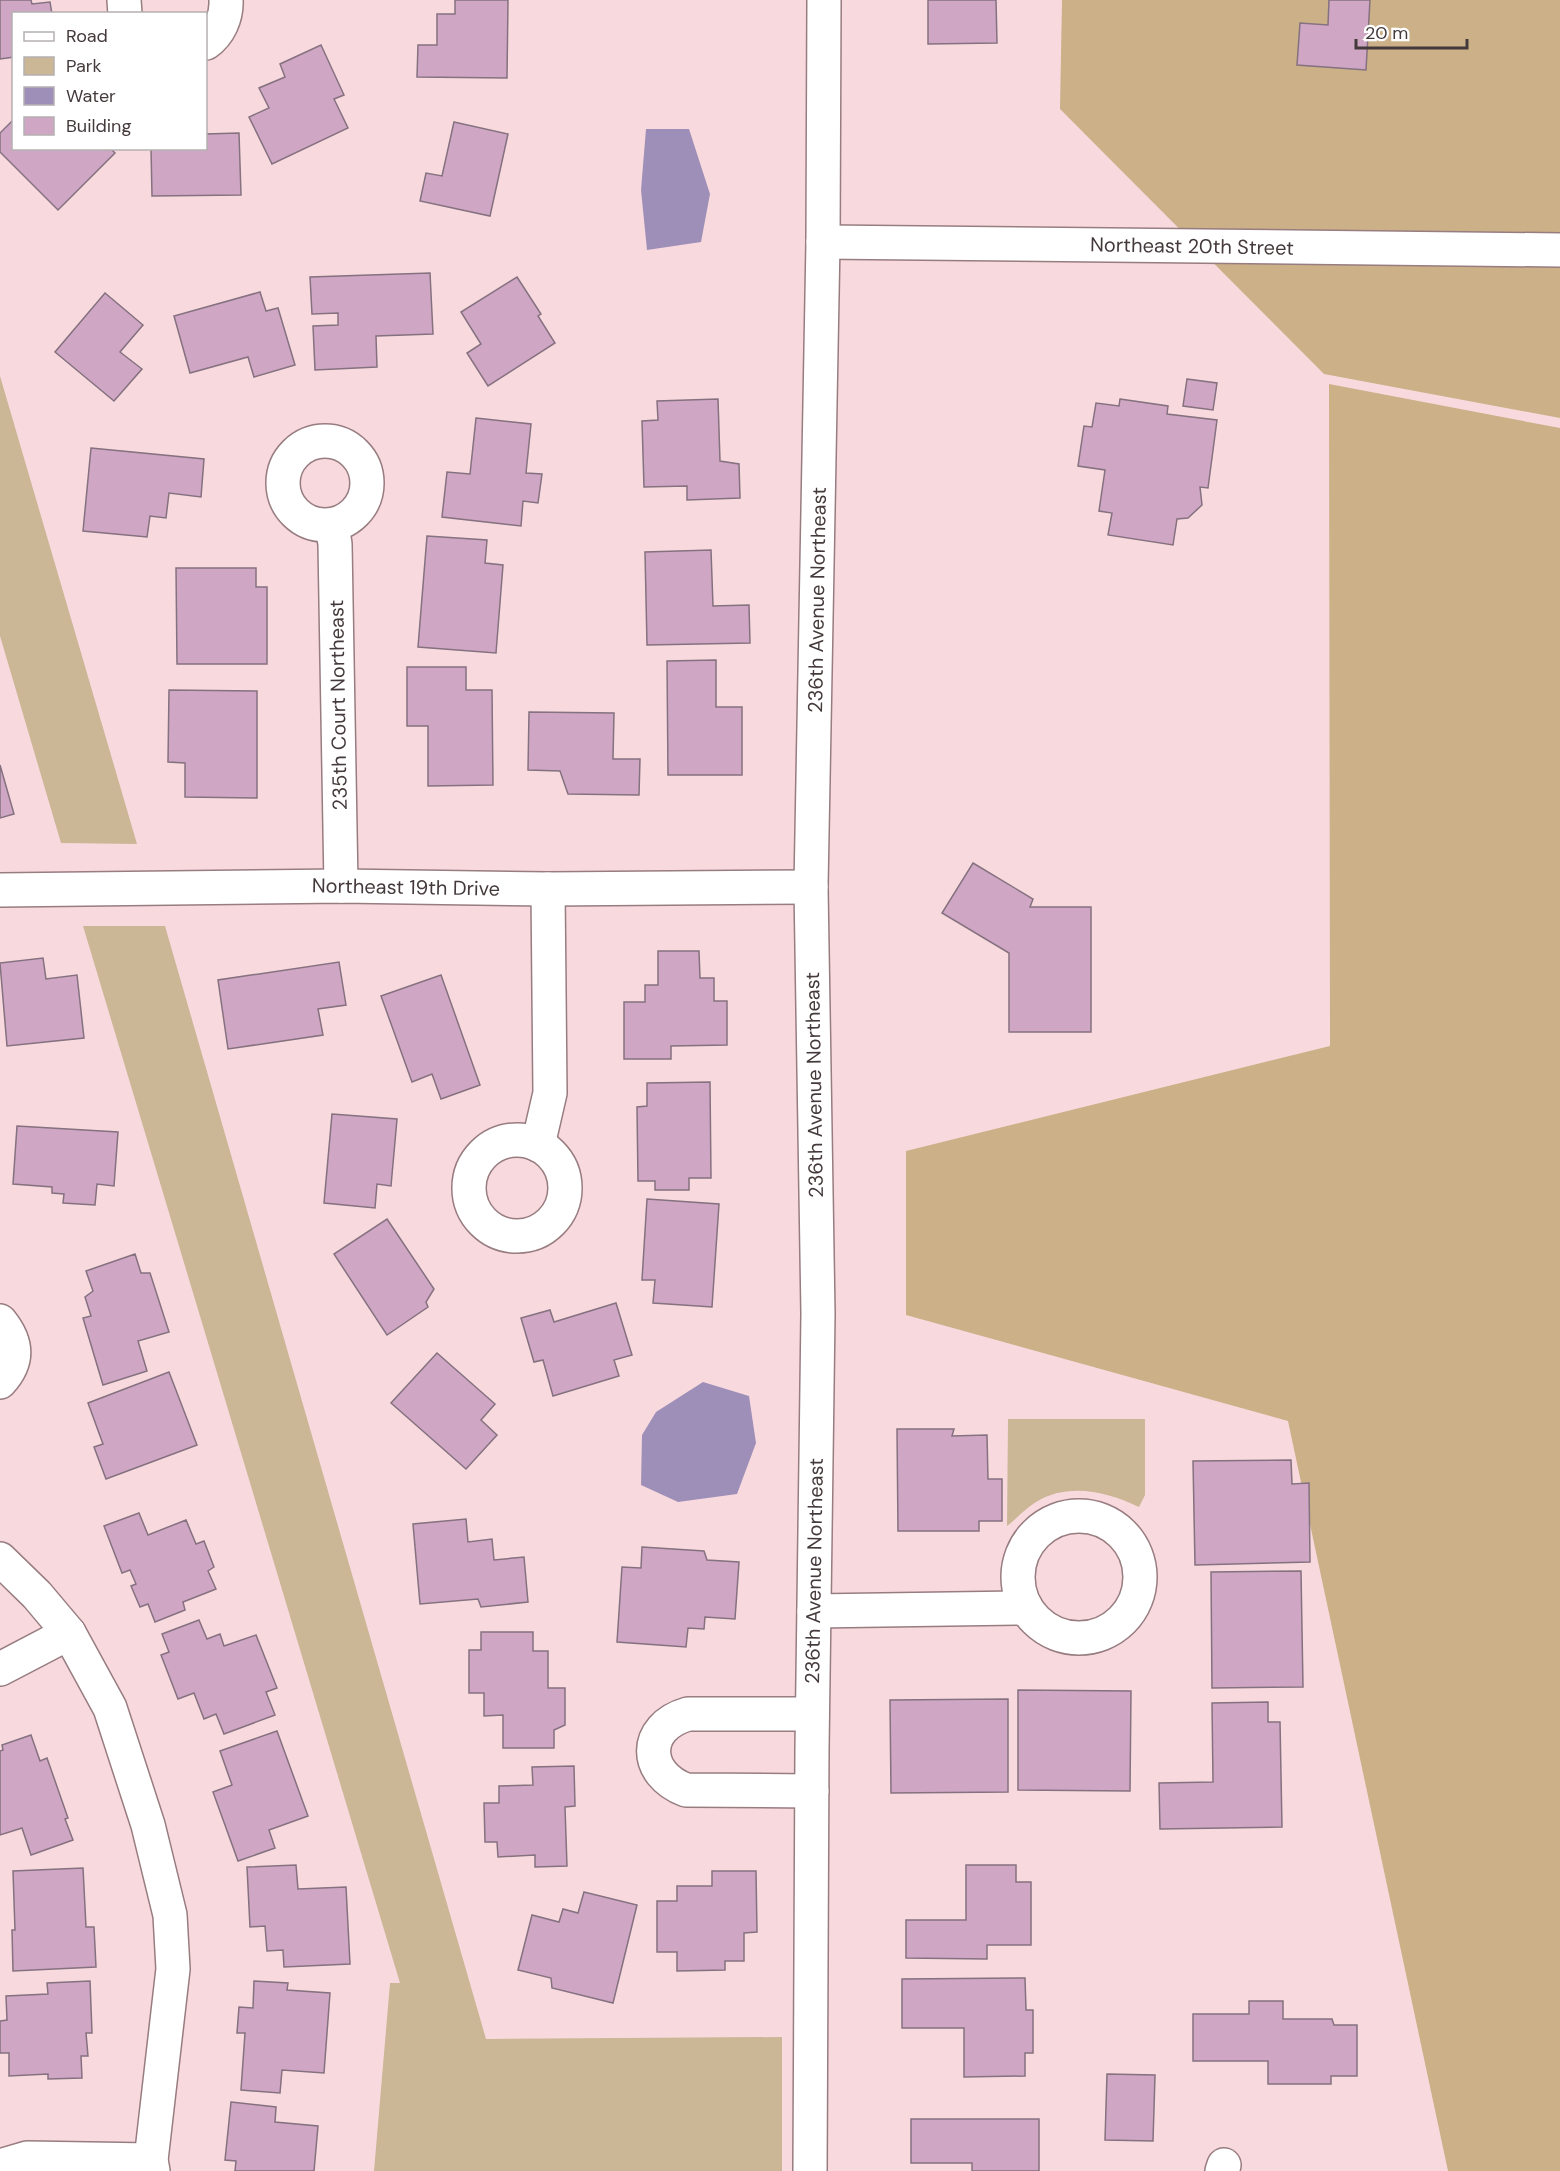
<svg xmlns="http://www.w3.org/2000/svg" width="1560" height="2171" font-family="'DM Sans',sans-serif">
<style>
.green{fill:#cbb696}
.forest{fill:#cbb088}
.water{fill:#9e8fb8}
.building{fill:#cfa7c5;stroke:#85717f;stroke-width:1.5}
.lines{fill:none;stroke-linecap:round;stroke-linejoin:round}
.minor-casing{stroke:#977c80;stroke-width:36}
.minor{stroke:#fff;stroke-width:33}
.labels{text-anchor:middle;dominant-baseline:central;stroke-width:6;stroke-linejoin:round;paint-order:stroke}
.street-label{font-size:20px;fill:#453a3b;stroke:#fff}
</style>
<rect width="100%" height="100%" fill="#f8dade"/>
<g class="green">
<polygon points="0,376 137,844 61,843 0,636"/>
<polygon points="83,926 165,926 486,2039 782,2037 782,2171 374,2171 390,1983 400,1983"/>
<path d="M1008,1419h137v76l-6,12c-32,-15 -70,-25 -103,-5 -10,6 -19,16 -29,24z"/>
</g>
<g class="forest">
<polygon points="1062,0 1560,0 1560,418 1324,374 1060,109"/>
<polygon points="1329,384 1560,428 1560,2171 1448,2171 1288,1421 906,1315 906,1151 1330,1046"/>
</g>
<g class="water">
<polygon points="646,129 689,129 710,194 701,242 647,250 641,190"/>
<polygon points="703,1382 749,1396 756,1443 737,1494 678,1502 641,1485 642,1435 656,1412"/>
</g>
<g class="building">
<polygon points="0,0 31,0 32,4 50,2 52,14 14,14 14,57 0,59"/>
<polygon points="455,0 508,0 507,78 417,77 418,45 437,45 437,14 455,14"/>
<polygon points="928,0 996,0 997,43 928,44"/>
<polygon points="1329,0 1370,0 1366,70 1297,65 1300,23 1328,25"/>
<polygon points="321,45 344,95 334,99 348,128 272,164 249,117 269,108 259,88 285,77 280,64"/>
<polygon points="14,119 14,148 110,148 115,153 58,210 0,152 0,133"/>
<polygon points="454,122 508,134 490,216 420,201 426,173 442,176"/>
<polygon points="239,133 241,195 152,196 151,148 206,148 206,134"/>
<polygon points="430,273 433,334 376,336 377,367 315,370 313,326 338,325 338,313 312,314 310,277"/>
<polygon points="517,277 541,314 538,316 555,343 488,386 467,353 481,344 461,312"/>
<polygon points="260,292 266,311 278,308 295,365 254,377 248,357 190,373 174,316"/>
<polygon points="105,293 143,325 120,352 142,369 114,401 55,352"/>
<polygon points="1187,379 1217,383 1213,410 1183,406"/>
<polygon points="718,399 720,461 739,464 740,498 687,500 687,486 644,487 642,421 658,420 657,401"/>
<polygon points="1120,399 1168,406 1167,414 1217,420 1208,488 1200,487 1202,505 1188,518 1177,519 1173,545 1108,535 1112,513 1099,511 1105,470 1078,466 1084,426 1092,427 1096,403 1119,406"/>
<polygon points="476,418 531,424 526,473 542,474 538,503 523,501 521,526 442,517 447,472 470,474"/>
<polygon points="91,448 204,459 201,497 169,493 166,518 150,516 147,537 83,531"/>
<polygon points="427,536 487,540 485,563 503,565 496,653 418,647"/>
<polygon points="711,550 713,606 749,605 750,643 647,645 645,552"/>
<polygon points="176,568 256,568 256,587 267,587 267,664 177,664"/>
<polygon points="716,660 716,707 742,707 742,775 668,775 667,661"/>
<polygon points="407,667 466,667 466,690 492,690 493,785 428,786 428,726 407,726"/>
<polygon points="169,690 257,691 257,798 185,797 185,763 168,762"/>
<polygon points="529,712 614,713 613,759 640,759 639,795 568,794 560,771 528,770"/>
<polygon points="0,765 14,814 0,818"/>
<polygon points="973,863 1033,899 1030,907 1091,907 1091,1032 1009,1032 1009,953 942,913"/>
<polygon points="658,951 699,951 700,978 714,978 714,1001 727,1001 727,1045 671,1046 671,1059 624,1059 624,1002 645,1002 645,985 658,985"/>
<polygon points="43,958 46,979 77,975 84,1038 7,1046 0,963"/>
<polygon points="339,962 346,1005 318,1009 323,1035 228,1049 218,980"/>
<polygon points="441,975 480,1085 441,1099 432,1074 412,1082 381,996"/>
<polygon points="710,1082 711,1178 689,1178 689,1190 655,1190 655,1181 638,1181 637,1107 647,1106 647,1083"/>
<polygon points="332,1114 397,1119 391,1186 377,1184 375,1208 324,1203"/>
<polygon points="17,1126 118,1132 114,1186 97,1184 95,1205 63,1203 64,1194 52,1193 52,1187 13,1184"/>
<polygon points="647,1199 719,1204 712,1307 653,1303 655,1280 642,1280"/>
<polygon points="387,1219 434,1289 426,1302 428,1307 387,1335 334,1254"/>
<polygon points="135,1254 141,1273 150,1273 169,1332 138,1341 147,1371 103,1385 83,1318 91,1316 85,1297 93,1291 86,1271"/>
<polygon points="616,1303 632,1355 614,1360 619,1376 553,1396 543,1360 534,1362 521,1318 550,1310 554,1322"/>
<polygon points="437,1353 495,1404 481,1420 497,1435 466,1469 391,1403"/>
<polygon points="169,1372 197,1445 106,1479 94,1447 103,1444 88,1403"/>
<polygon points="897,1429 954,1429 952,1436 987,1435 988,1479 1002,1479 1002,1521 979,1521 979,1531 898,1531"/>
<polygon points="1291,1460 1292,1484 1309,1483 1310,1562 1195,1565 1193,1461"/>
<polygon points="139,1513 148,1535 186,1520 196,1544 204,1541 214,1567 208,1571 216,1589 183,1602 185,1610 155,1622 148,1604 140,1607 131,1586 136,1584 130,1570 122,1573 104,1526"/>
<polygon points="466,1519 468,1542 492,1539 494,1560 524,1557 528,1602 481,1607 478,1599 420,1604 413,1524"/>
<polygon points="642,1547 704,1551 707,1560 739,1562 735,1619 705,1617 704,1629 688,1628 686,1647 617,1642 622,1567 641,1568"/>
<polygon points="1301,1571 1303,1687 1212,1688 1211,1572"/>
<polygon points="199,1620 207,1639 220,1634 224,1646 256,1635 277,1688 266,1692 275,1715 224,1734 216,1714 204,1719 194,1693 178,1699 161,1655 169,1652 162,1634"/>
<polygon points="481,1632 533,1632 533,1651 548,1651 548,1688 565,1688 565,1725 554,1730 554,1748 503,1748 503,1715 484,1716 484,1693 469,1693 469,1650 481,1650"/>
<polygon points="1018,1690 1131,1691 1130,1791 1018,1790"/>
<polygon points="1008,1699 1008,1792 891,1793 890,1700"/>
<polygon points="1268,1702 1268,1722 1280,1722 1282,1827 1160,1829 1159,1783 1213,1782 1212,1703"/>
<polygon points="277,1731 308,1816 269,1830 275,1848 238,1861 213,1792 232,1785 220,1751"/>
<polygon points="31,1735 40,1761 47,1758 68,1818 65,1819 73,1840 31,1855 22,1828 0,1835 0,1751 3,1750 2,1745"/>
<polygon points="574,1766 575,1806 565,1807 567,1866 535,1867 535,1855 498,1857 497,1842 485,1842 484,1803 499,1803 499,1786 533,1785 532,1767"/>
<polygon points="296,1865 298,1889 346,1887 350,1964 284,1967 283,1950 267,1951 265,1926 250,1927 247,1867"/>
<polygon points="966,1865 1016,1865 1016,1882 1031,1882 1031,1945 987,1945 987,1959 906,1958 906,1920 966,1920"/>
<polygon points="83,1868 86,1927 94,1927 96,1967 13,1971 12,1930 15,1930 13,1871"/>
<polygon points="712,1871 756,1871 757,1932 744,1933 744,1961 725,1961 725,1970 677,1971 677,1952 657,1952 657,1901 677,1901 677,1886 712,1886"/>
<polygon points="584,1892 637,1905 613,2003 552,1988 551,1978 518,1970 532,1915 559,1922 563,1909 578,1913"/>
<polygon points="1025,1978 1026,2010 1033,2010 1033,2053 1025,2053 1025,2076 964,2077 964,2028 902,2028 902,1979"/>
<polygon points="90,1981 92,2033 86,2033 88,2056 81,2056 82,2078 48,2079 48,2074 9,2076 9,2053 0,2053 0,2021 7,2020 6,1996 48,1994 47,1983"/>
<polygon points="254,1981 288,1983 287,1990 330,1993 324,2073 282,2070 280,2093 241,2090 245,2033 237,2033 239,2007 253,2008"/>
<polygon points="1249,2001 1283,2001 1283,2019 1332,2019 1334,2025 1357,2025 1357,2076 1331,2076 1331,2084 1268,2084 1268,2061 1193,2061 1193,2014 1249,2014"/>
<polygon points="1107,2074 1155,2075 1153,2141 1105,2140"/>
<polygon points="231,2102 276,2107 275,2122 318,2126 314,2171 235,2171 236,2161 225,2160"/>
<polygon points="911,2119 1039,2119 1039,2171 972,2171 972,2163 911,2163"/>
</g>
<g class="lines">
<defs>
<g id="minor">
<polyline points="124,0 125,14"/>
<path d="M206,43c13,-9 21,-26 20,-43"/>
<polyline points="823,242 1560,250"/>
<circle cx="325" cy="483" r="42"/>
<polyline points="332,525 335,544 341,886"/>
<polyline points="0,890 341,886 548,889 811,887"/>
<circle cx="517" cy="1188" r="48"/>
<polyline points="538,1145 550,1093 548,889"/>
<path d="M0,1321c18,22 19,40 0,61"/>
<circle cx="1079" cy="1577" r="61"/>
<polyline points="0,1559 37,1595 69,1633 110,1708 148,1825 170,1915 173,1969 151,2160 153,2171"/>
<polyline points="814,1611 1026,1608"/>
<polyline points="0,1669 69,1633"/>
<path d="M812,1791l-126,-1c-43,-16 -44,-63 2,-76h124"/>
<polyline points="0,2166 27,2158 151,2160"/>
<polyline points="810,2171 812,1749 818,1314 811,887 823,242 824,0"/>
<polyline points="1222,2171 1224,2165"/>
</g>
</defs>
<use href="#minor" class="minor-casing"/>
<use href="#minor" class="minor"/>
</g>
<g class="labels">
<g class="street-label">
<text transform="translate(1192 246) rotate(1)">Northeast 20th Street</text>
<text transform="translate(817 600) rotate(-89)">236th Avenue Northeast</text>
<text transform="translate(338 705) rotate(-91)">235th Court Northeast</text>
<text transform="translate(406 887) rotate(1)">Northeast 19th Drive</text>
<text transform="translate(814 1085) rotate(-91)">236th Avenue Northeast</text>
<text transform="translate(814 1571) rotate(-89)">236th Avenue Northeast</text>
</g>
</g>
<rect x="12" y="12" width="195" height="138" fill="#ffffff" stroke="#b5b0b1" stroke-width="1.5"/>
<rect x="24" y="32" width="30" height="9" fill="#ffffff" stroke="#b5b0b1" stroke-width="1.5"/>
<text x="66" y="42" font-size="18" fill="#453a3b">Road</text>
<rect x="24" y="57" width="30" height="18" fill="#cbb696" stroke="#b5b0b1" stroke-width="1.5"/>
<text x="66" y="72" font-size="18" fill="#453a3b">Park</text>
<rect x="24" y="87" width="30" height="18" fill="#9e8fb8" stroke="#b5b0b1" stroke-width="1.5"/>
<text x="66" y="102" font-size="18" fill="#453a3b">Water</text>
<rect x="24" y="117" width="30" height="18" fill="#cfa7c5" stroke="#b5b0b1" stroke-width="1.5"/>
<text x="66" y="132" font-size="18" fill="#453a3b">Building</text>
<path d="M1356 39v9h111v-9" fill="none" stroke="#453a3b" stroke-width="3"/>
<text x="1365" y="39" font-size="18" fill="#453a3b" stroke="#ffffff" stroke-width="4.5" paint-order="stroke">20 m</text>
</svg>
